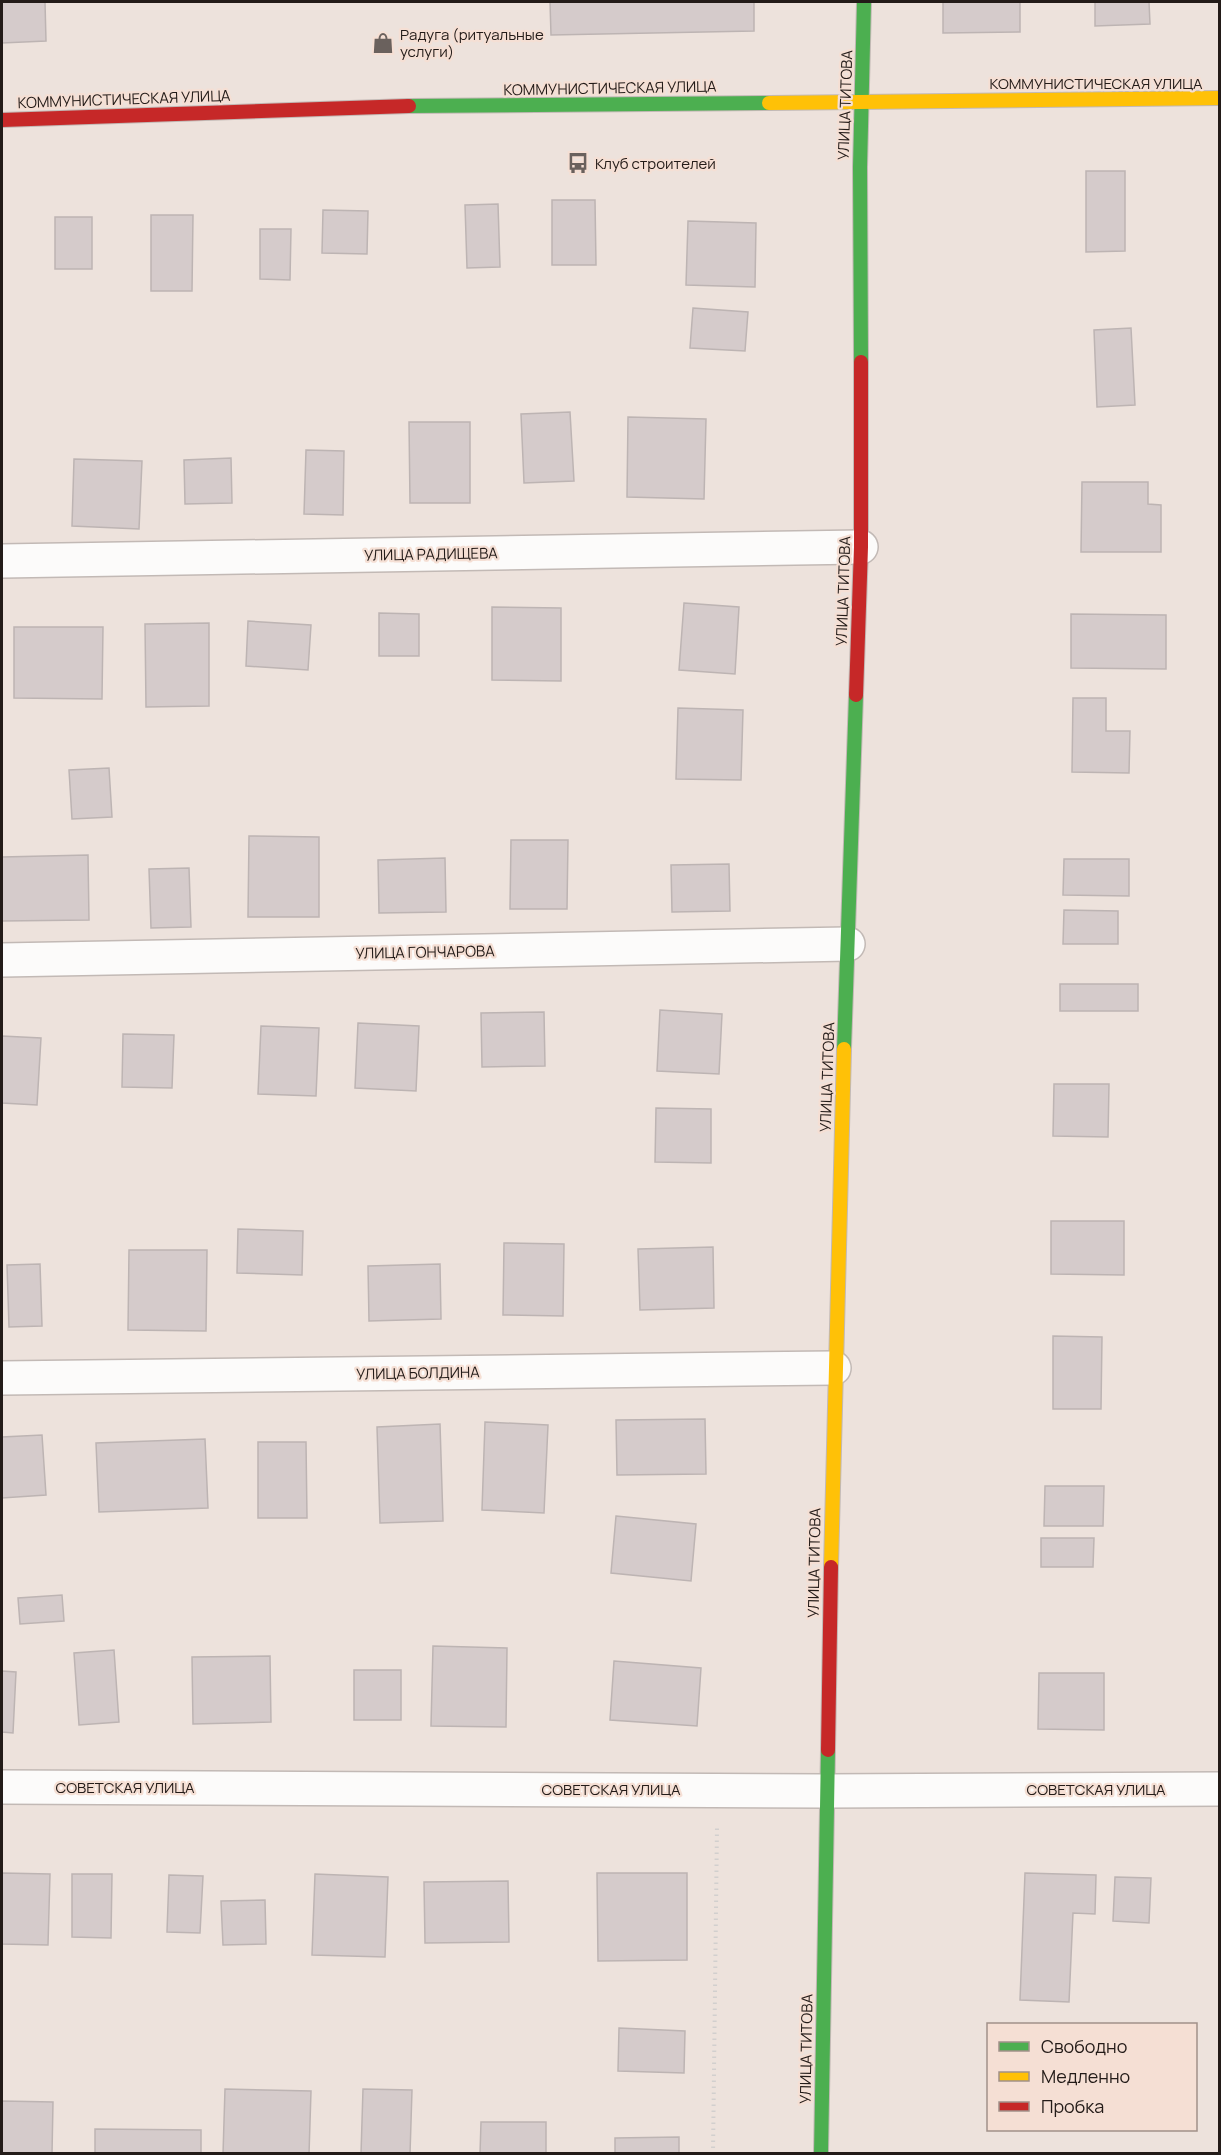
<svg xmlns="http://www.w3.org/2000/svg" width="1221" height="2155" font-family="Manrope,sans-serif">
<style>
.building{fill:#d5cbcb;stroke:#bdb4b3;stroke-width:1.5}
.lines{fill:none;stroke-linecap:round;stroke-linejoin:round}
.street-casing{stroke:#c2b9b5;stroke-width:36}
.fast-casing{stroke:#c2b9b5;stroke-width:16}
.slow-casing{stroke:#c2b9b5;stroke-width:16}
.jam-casing{stroke:#c2b9b5;stroke-width:16}
.path{stroke:#d2cfce;stroke-width:4;stroke-dasharray:1.5 4.5;stroke-linecap:butt}
.street{stroke:#fcfbfa;stroke-width:33}
.fast{stroke:#4caf50;stroke-width:14}
.slow{stroke:#ffc107;stroke-width:14}
.jam{stroke:#c62828;stroke-width:14}
.labels{text-anchor:middle;dominant-baseline:central;stroke-width:4.5;stroke-linejoin:round;paint-order:stroke}
.poi-label{font-size:15px;fill:#231b18;stroke:#f5dfd4;text-anchor:start}
.street-label{font-size:15px;fill:#231b18;stroke:#f5dfd4}
</style>
<rect width="100%" height="100%" fill="#ede2dc"/>
<g class="building">
<polygon points="2,2 45,2 46,41 2,43"/>
<polygon points="550,2 754,2 754,31 551,35"/>
<polygon points="943,2 1020,2 1020,32 943,33"/>
<polygon points="1095,2 1149,2 1150,24 1095,26"/>
<polygon points="1086,171 1125,171 1125,251 1086,252"/>
<polygon points="552,200 595,200 596,265 552,265"/>
<polygon points="498,204 500,267 467,268 465,205"/>
<polygon points="323,210 368,211 367,254 322,253"/>
<polygon points="151,215 193,215 192,291 151,291"/>
<rect x="55" y="217" width="37" height="52"/>
<polygon points="688,221 756,223 755,287 686,285"/>
<polygon points="260,229 291,229 290,280 260,279"/>
<polygon points="693,308 748,312 745,351 690,348"/>
<polygon points="1131,328 1135,405 1097,407 1094,330"/>
<polygon points="570,412 574,481 524,483 521,414"/>
<polygon points="628,417 706,419 704,499 627,497"/>
<polygon points="409,422 470,422 470,503 410,503"/>
<polygon points="306,450 344,451 343,515 304,514"/>
<polygon points="231,458 232,503 185,504 184,460"/>
<polygon points="74,459 142,461 139,529 72,526"/>
<polygon points="1082,482 1148,482 1148,504 1161,505 1161,552 1081,552"/>
<polygon points="684,603 739,607 735,674 679,670"/>
<polygon points="492,607 561,608 561,681 492,680"/>
<polygon points="379,613 419,614 419,656 379,656"/>
<polygon points="1071,614 1166,615 1166,669 1071,668"/>
<polygon points="248,621 311,625 308,670 246,666"/>
<polygon points="209,623 209,706 146,707 145,624"/>
<polygon points="14,627 103,627 102,699 14,698"/>
<polygon points="1073,698 1106,698 1106,731 1130,731 1129,773 1072,772"/>
<polygon points="678,708 743,710 741,780 676,779"/>
<polygon points="109,768 112,817 72,819 69,770"/>
<polygon points="249,836 319,837 319,917 248,917"/>
<polygon points="511,840 568,840 567,909 510,909"/>
<polygon points="88,855 89,920 2,921 2,857"/>
<polygon points="445,858 446,912 379,913 378,860"/>
<polygon points="1064,859 1129,859 1129,896 1063,895"/>
<polygon points="729,864 730,911 672,912 671,865"/>
<polygon points="189,868 191,927 151,928 149,869"/>
<polygon points="1064,910 1118,911 1118,944 1063,944"/>
<rect x="1060" y="984" width="78" height="27"/>
<polygon points="660,1010 722,1014 719,1074 657,1071"/>
<polygon points="544,1012 545,1066 482,1067 481,1013"/>
<polygon points="358,1023 419,1026 416,1091 355,1088"/>
<polygon points="261,1026 319,1028 316,1096 258,1094"/>
<polygon points="123,1034 174,1035 172,1088 122,1087"/>
<polygon points="2,1036 41,1038 37,1105 2,1103"/>
<polygon points="1054,1084 1109,1084 1108,1137 1053,1136"/>
<polygon points="656,1108 711,1109 711,1163 655,1162"/>
<polygon points="1051,1221 1124,1221 1124,1275 1051,1274"/>
<polygon points="238,1229 303,1231 302,1275 237,1273"/>
<polygon points="504,1243 564,1244 563,1316 503,1315"/>
<polygon points="713,1247 714,1308 640,1310 638,1249"/>
<polygon points="129,1250 207,1250 206,1331 128,1330"/>
<polygon points="40,1264 42,1326 9,1327 7,1265"/>
<polygon points="440,1264 441,1319 369,1321 368,1266"/>
<polygon points="1053,1336 1102,1337 1101,1409 1053,1409"/>
<polygon points="705,1419 706,1474 617,1475 616,1420"/>
<polygon points="485,1422 548,1425 544,1513 482,1510"/>
<polygon points="440,1424 443,1521 380,1523 377,1427"/>
<polygon points="42,1435 46,1495 2,1498 2,1437"/>
<polygon points="205,1439 208,1508 99,1512 96,1443"/>
<polygon points="258,1442 306,1442 307,1518 258,1518"/>
<polygon points="1045,1486 1104,1486 1103,1526 1044,1526"/>
<polygon points="616,1516 696,1524 691,1581 611,1573"/>
<polygon points="1041,1538 1094,1538 1093,1567 1041,1567"/>
<polygon points="62,1595 64,1621 20,1624 18,1598"/>
<polygon points="433,1646 507,1648 506,1727 431,1726"/>
<polygon points="114,1650 119,1722 79,1725 74,1653"/>
<polygon points="270,1656 271,1722 193,1724 192,1657"/>
<polygon points="614,1661 701,1668 697,1726 610,1720"/>
<rect x="354" y="1670" width="47" height="50"/>
<polygon points="2,1671 16,1672 13,1733 2,1732"/>
<polygon points="1039,1673 1104,1673 1104,1730 1038,1729"/>
<polygon points="2,1873 50,1874 48,1945 2,1944"/>
<polygon points="597,1873 687,1873 687,1960 598,1961"/>
<polygon points="1025,1873 1096,1875 1095,1914 1073,1913 1069,2002 1020,2000"/>
<polygon points="72,1874 112,1874 111,1938 72,1937"/>
<polygon points="315,1874 388,1877 385,1957 312,1955"/>
<polygon points="169,1875 203,1876 200,1933 167,1932"/>
<polygon points="1115,1877 1151,1878 1149,1923 1113,1921"/>
<polygon points="508,1881 509,1942 425,1943 424,1882"/>
<polygon points="265,1900 266,1944 223,1945 221,1901"/>
<polygon points="619,2028 685,2031 684,2073 618,2071"/>
<polygon points="225,2089 311,2091 309,2154 223,2154"/>
<polygon points="363,2089 412,2090 410,2154 361,2154"/>
<polygon points="2,2101 53,2102 52,2154 2,2154"/>
<polygon points="481,2122 546,2122 546,2154 480,2154"/>
<polygon points="95,2129 201,2130 201,2154 95,2154"/>
<polygon points="679,2137 679,2154 615,2154 615,2138"/>
</g>
<g class="lines">
<defs>
<g id="street">
<polyline points="2,561 861,547"/>
<polyline points="2,960 848,944"/>
<polyline points="2,1378 834,1368"/>
<polyline points="2,1787 826,1791 1220,1789"/>
</g>
<g id="fast">
<polyline points="409,106 769,103"/>
<polyline points="861,362 860,167 864,2"/>
<polyline points="844,1049 856,695"/>
<polyline points="821,2154 828,1750"/>
</g>
<g id="slow">
<polyline points="769,103 1220,98"/>
<polyline points="831,1567 844,1049"/>
</g>
<g id="jam">
<polyline points="2,120 409,106"/>
<polyline points="856,695 861,547 861,362"/>
<polyline points="828,1750 831,1567"/>
</g>
</defs>
<use href="#street" class="street-casing"/>
<use href="#fast" class="fast-casing"/>
<use href="#slow" class="slow-casing"/>
<use href="#jam" class="jam-casing"/>
<polyline class="path" points="713,2154 717,1827"/>
<use href="#street" class="street"/>
<use href="#fast" class="fast"/>
<use href="#slow" class="slow"/>
<use href="#jam" class="jam"/>
</g>
<defs>
<symbol id="shop-bare" viewBox="-9 -9 18 18"><path d="M-5-2.5h2.3a2.7 3.5 0 0 1 5.4 0H5L5.5 6h-11ZM-1.5-2.5h3a1.5 2.3 0 0 0-3 0Z" fill="#6a615d" stroke="#f5dfd4" stroke-width="2.5" paint-order="stroke"/></symbol>
<symbol id="bus-bare" viewBox="-9 -9 18 18"><path d="M-5-6H5V4H4V6H2V4H-2V6H-4V4H-5ZM-3.5-4V0h7V-4ZM-3.5 1.2v1.5H-2V1.2ZM2 1.2v1.5H3.5V1.2Z" fill="#6a615d" stroke="#f5dfd4" stroke-width="2.5" paint-order="stroke"/></symbol>
</defs>
<g fill-rule="evenodd">
<use href="#shop-bare" x="368" y="28" width="30" height="30"/>
<use href="#bus-bare" x="563" y="148" width="30" height="30"/>
</g>
<g class="labels">
<g class="poi-label">
<text x="400" y="34">Радуга (ритуальные<tspan x="400" dy="17">услуги)</tspan></text>
<text x="595" y="163">Клуб строителей</text>
</g>
<g class="street-label">
<text x="1096" y="83">КОММУНИСТИЧЕСКАЯ УЛИЦА</text>
<text transform="translate(610 88) rotate(-1)">КОММУНИСТИЧЕСКАЯ УЛИЦА</text>
<text transform="translate(124 99) rotate(-2)">КОММУНИСТИЧЕСКАЯ УЛИЦА</text>
<text transform="translate(845 105) rotate(-88)">УЛИЦА ТИТОВА</text>
<text transform="translate(431 554) rotate(-1)">УЛИЦА РАДИЩЕВА</text>
<text transform="translate(843 591) rotate(-88)">УЛИЦА ТИТОВА</text>
<text transform="translate(425 952) rotate(-1)">УЛИЦА ГОНЧАРОВА</text>
<text transform="translate(827 1077) rotate(-88)">УЛИЦА ТИТОВА</text>
<text transform="translate(418 1373) rotate(-1)">УЛИЦА БОЛДИНА</text>
<text transform="translate(814 1563) rotate(-89)">УЛИЦА ТИТОВА</text>
<text x="125" y="1787">СОВЕТСКАЯ УЛИЦА</text>
<text x="611" y="1789">СОВЕТСКАЯ УЛИЦА</text>
<text x="1096" y="1789">СОВЕТСКАЯ УЛИЦА</text>
<text transform="translate(806 2049) rotate(-89)">УЛИЦА ТИТОВА</text>
</g>
</g>
<rect width="1221" height="2155" fill="none" stroke="#231b18" stroke-width="6"/>
<rect x="987" y="2023" width="210" height="108" fill="#f5dfd4" stroke="#a19189" stroke-width="1.5"/>
<rect x="999" y="2042" width="30" height="9" fill="#4caf50" stroke="#a19189" stroke-width="1.5"/>
<text x="1041" y="2053" font-size="18" fill="#231b18">Свободно</text>
<rect x="999" y="2072" width="30" height="9" fill="#ffc107" stroke="#a19189" stroke-width="1.5"/>
<text x="1041" y="2083" font-size="18" fill="#231b18">Медленно</text>
<rect x="999" y="2102" width="30" height="9" fill="#c62828" stroke="#a19189" stroke-width="1.5"/>
<text x="1041" y="2113" font-size="18" fill="#231b18">Пробка</text>
</svg>
